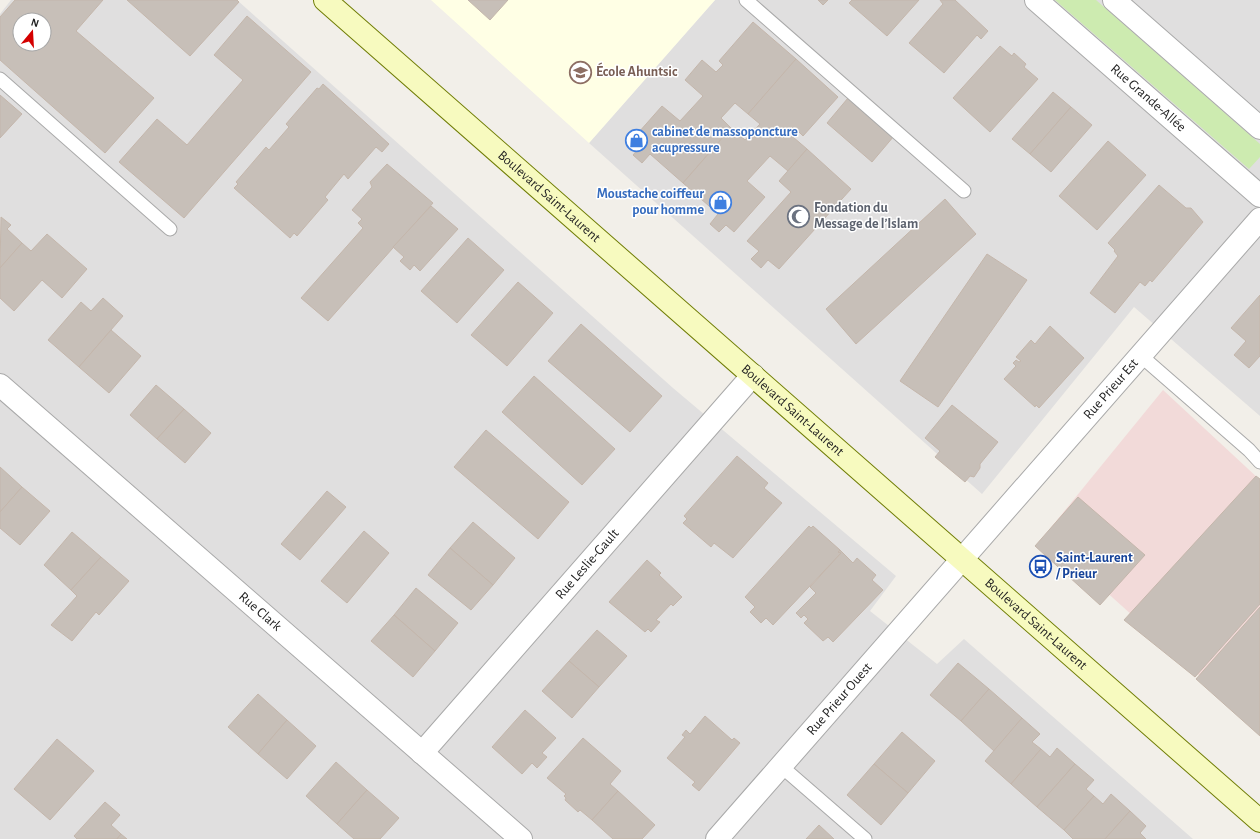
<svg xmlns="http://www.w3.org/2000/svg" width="1260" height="839" font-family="'Alegreya Sans',sans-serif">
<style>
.residential{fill:#e0dfdf;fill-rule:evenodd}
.commercial{fill:#f2dad9}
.education{fill:#ffffe5}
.grass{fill:#cdebb0}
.building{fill:#c7bfb8;stroke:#c4b6ab;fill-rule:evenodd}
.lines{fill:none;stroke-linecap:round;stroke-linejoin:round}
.lane-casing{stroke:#a9a9a9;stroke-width:15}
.street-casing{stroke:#a9a9a9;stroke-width:24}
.secondary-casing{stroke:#707d05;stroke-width:24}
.lane{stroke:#fff;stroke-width:13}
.street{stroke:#fff;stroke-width:22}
.secondary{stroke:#f7fabf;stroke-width:22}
.labels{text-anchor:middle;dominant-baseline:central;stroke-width:3;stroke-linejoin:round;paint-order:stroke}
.education-label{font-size:14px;font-weight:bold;fill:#785e54;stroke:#fff;text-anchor:start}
.street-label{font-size:14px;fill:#222;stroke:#fff}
.shop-label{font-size:14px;font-weight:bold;fill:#366cbe;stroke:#fff;text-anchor:start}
.worship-label{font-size:14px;font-weight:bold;fill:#5b616d;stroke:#fff;text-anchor:start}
.transit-label{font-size:14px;font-weight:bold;fill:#164399;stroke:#fff;text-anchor:start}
</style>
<rect width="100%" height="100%" fill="#f2efe9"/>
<g class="residential">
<path d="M11,0h226l436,388 223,188 -26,35 67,53 27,-25 229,200h-1193v-825zM20,20h24v24h-24z"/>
<polygon points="715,0 1260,0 1260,416 1134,307 982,494 589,143"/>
</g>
<polygon class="commercial" points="1163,390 1260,480 1260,730 1044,536"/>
<polygon class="education" points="431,0 715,0 589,143"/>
<polygon class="grass" points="1055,0 1096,0 1260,144 1260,157 1249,169"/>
<g class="building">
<path d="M15,0h88l-27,31 78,67 -49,55 -105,-93v-43zM20,20h24v24h-24z"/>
<polygon points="127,0 237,0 239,2 190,56"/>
<polygon points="468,0 508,0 490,20"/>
<polygon points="818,0 828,0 823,5"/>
<polygon points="852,0 919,0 887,36 849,3"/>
<polygon points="940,0 955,0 988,31 981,39 977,35 944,73 909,43 943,4"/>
<polygon points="247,16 311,72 184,218 119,162 157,119 187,145 243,80 214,55"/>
<polygon points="753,22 796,59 748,114 735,103 721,118 731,128 683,183 650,154 642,163 633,155 639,148 631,141 662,106 680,121 703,96 685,80 702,60 716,72 723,65 719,61"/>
<polygon points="1000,46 1012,56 1014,53 1026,64 1024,67 1038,79 990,132 953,98"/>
<polygon points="796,59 838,97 803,136 799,132 793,137 807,149 788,171 770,156 747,181 765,197 734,232 726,225 719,232 710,224 718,214 683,183 731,128 745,140 760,124 748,114"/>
<polygon points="323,84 389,144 382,152 376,147 348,179 344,174 325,197 328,200 297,236 294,233 290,238 234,188 238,184 236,182 266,147 269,150 289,127 286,124 317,88 319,89"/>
<polygon points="1053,92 1071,107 1030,154 1012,139"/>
<polygon points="0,95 22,114 0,138"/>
<polygon points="848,98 894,136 872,162 827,123"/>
<polygon points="1071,107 1092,125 1051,172 1030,154"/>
<polygon points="1108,141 1146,175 1097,230 1059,196"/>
<polygon points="807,149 851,189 779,269 768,260 761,268 751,259 759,251 747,241 791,192 779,181"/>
<polygon points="387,164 433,203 328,321 301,298 363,228 358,223 362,219 352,210 372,187 370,182"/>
<polygon points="1159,185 1186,208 1191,208 1203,222 1152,282 1150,280 1145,286 1140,282 1115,313 1090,293 1118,256 1114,251 1115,250 1108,243"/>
<polygon points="945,199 976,234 856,344 826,309"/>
<polygon points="431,206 458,229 420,271 414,265 410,270 400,261 404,257 393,247"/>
<polygon points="1,217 11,225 7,229 22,243 0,268"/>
<polygon points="47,234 87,269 62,298 42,280 14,311 0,298 0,268 22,243 31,251"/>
<polygon points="468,238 504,270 457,323 421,291"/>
<polygon points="987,254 1027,280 938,407 900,381"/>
<polygon points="518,282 553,313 507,366 471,335"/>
<polygon points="1260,295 1260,356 1249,368 1234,355 1246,341 1231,328"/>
<polygon points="103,298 123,316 79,367 48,340 81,302 91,311"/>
<polygon points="581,324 662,396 630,432 548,361"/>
<polygon points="1050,326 1084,358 1039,408 1036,405 1035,407 1004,379 1016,366 1013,363 1016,360 1019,362 1021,361 1016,357 1031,340 1035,344"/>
<polygon points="111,330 141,356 109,393 79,367"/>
<polygon points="534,376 615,449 582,485 502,412"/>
<polygon points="156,385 184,409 157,439 130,415"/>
<polygon points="952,405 998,442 980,464 980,468 974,477 970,476 965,482 935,457 940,451 925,438"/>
<polygon points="184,409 211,433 185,463 157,439"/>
<polygon points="486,430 569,502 538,539 454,467"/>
<polygon points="737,456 768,483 764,488 782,503 733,558 714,543 711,547 683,523 687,519 684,516"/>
<polygon points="0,467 22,487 0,512"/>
<polygon points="1256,476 1260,479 1260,604 1195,677 1124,620"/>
<polygon points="22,487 50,511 20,545 0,528 0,512"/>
<polygon points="327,491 346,507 300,560 281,544"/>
<polygon points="1078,497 1145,555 1100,605 1035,546"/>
<polygon points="473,522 515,558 493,585 450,548"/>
<polygon points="809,526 811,528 813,526 840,550 838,552 841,553 773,625 766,618 761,623 750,612 755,607 745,597"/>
<polygon points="364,531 389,553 347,603 321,581"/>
<polygon points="72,532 101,557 71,590 44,565"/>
<polygon points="450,548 493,585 471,610 428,575"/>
<polygon points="840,550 853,563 857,558 876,575 872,580 883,590 833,642 828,637 823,641 804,623 808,619 804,615 801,618 796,613 816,593 810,587 841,553 838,552"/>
<polygon points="101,557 129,581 99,615 96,612 72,641 51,625 77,596 71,590"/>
<polygon points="647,560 661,573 659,575 682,597 673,606 671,604 656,620 660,622 651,632 648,629 645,632 609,602"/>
<polygon points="416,588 458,623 435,651 394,615"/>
<polygon points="1260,607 1260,736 1196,679"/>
<polygon points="394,615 435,651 413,677 371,641"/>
<polygon points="597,630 627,656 599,687 569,661"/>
<polygon points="569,661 599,687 572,718 542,691"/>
<polygon points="958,663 989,689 961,721 930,695"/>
<polygon points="989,689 1022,718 994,751 961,721"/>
<polygon points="258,694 287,720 258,754 228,727"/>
<polygon points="525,710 556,738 542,753 547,757 537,768 532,763 522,774 492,747"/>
<polygon points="705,716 732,740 734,738 740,743 699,791 692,785 695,782 667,758 685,737 682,735 686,730 690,734"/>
<polygon points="1022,718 1040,734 1032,742 1041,749 1011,784 985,761"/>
<polygon points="287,720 316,746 287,779 258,754"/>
<polygon points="902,732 935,761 908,793 874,764"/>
<polygon points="583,738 621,771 610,784 618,791 592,820 580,810 578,812 565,800 566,798 564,796 566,794 547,778"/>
<polygon points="57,739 94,771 50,820 14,789"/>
<polygon points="1057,748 1075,764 1037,807 1011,784 1041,749 1050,757"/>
<polygon points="336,762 367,790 337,824 306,796"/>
<polygon points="874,764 908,793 881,825 847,795"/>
<polygon points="1075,764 1094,780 1086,789 1094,796 1064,830 1037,807"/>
<polygon points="367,790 399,818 380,839 354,839 337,824"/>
<polygon points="618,791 655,825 642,839 613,839 592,820"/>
<polygon points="1111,794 1130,811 1105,839 1073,839 1064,830 1094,796 1103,804"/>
<polygon points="105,802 120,815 111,825 121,834 117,839 77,839 74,836"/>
<polygon points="1130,811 1146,826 1140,833 1146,839 1105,839"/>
<polygon points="819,825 834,839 806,839"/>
<polygon points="121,834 127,839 117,839"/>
</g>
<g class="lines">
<defs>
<g id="lane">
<polyline points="746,0 964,191"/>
<polyline points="0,79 170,229"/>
<polyline points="1140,355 1249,450 1260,462"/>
<polyline points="781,766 865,839"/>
</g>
<g id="street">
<path id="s1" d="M1036,0l224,196"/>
<polyline points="1114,0 1260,128"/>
<path id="s2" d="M0,385l521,454"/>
<path id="s3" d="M422,753l331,-378"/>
<path id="s4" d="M717,839l543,-620"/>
</g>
<g id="secondary">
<path id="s5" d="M325,0l935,821"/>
</g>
</defs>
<use href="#lane" class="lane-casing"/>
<use href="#street" class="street-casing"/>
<use href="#secondary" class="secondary-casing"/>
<use href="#lane" class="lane"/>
<use href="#street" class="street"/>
<use href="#secondary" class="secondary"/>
</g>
<defs>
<symbol id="school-ring" viewBox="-11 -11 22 22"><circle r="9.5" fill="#fff" stroke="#8d6e63" stroke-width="1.5"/><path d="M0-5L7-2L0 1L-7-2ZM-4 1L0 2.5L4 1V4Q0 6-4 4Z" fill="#8d6e63"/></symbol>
<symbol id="shop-ring" viewBox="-11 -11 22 22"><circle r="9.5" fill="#fff" stroke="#3f7fe0" stroke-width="1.5"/><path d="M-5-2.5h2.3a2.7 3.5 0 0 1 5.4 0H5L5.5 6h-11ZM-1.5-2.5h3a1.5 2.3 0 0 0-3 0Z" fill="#3f7fe0"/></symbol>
<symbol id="mosque-ring" viewBox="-11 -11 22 22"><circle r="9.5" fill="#fff" stroke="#6b7280" stroke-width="1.5"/><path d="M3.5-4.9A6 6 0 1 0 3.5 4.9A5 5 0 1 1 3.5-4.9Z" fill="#6b7280"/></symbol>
<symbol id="bus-ring" viewBox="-11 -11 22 22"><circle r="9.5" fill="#fff" stroke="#1a4fb4" stroke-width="1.5"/><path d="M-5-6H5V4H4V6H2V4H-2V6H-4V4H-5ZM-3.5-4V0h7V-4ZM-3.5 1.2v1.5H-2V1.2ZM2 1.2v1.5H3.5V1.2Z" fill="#1a4fb4"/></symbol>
</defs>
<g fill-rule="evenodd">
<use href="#school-ring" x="568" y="60" width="25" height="25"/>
<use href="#shop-ring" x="624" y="128" width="25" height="25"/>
<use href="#shop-ring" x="708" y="190" width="25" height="25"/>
<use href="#mosque-ring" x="786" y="204" width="25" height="25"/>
<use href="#bus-ring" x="1028" y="554" width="25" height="25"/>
</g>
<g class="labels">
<g class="education-label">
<text x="596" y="72">École Ahuntsic</text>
</g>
<g class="street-label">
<text stroke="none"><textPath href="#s1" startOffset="149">Rue Grande-Allée</textPath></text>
<text stroke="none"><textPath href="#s5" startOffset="298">Boulevard Saint-Laurent</textPath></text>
<text stroke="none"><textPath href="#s4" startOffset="598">Rue Prieur Est</textPath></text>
<text stroke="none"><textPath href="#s5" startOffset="622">Boulevard Saint-Laurent</textPath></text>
<text stroke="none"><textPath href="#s3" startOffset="251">Rue Leslie-Gault</textPath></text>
<text stroke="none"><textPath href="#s2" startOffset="345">Rue Clark</textPath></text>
<text stroke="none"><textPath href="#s5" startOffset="946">Boulevard Saint-Laurent</textPath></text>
<text stroke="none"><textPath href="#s4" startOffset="186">Rue Prieur Ouest</textPath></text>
</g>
<g class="shop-label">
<text x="652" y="132">cabinet de massoponcture<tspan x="652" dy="16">acupressure</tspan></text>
<text x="704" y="194" text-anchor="end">Moustache coiffeur<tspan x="704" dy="16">pour homme</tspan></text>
</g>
<g class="worship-label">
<text x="814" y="208">Fondation du<tspan x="814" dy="16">Message de l’Islam</tspan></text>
</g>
<g class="transit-label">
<text x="1056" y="558">Saint-Laurent<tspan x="1056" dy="16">/ Prieur</tspan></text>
</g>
</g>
<g transform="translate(32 32) rotate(18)"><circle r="19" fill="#ffffff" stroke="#a7a7a7"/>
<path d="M0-3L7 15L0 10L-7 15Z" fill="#d40000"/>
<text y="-6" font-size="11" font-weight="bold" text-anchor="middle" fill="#222222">N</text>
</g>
</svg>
